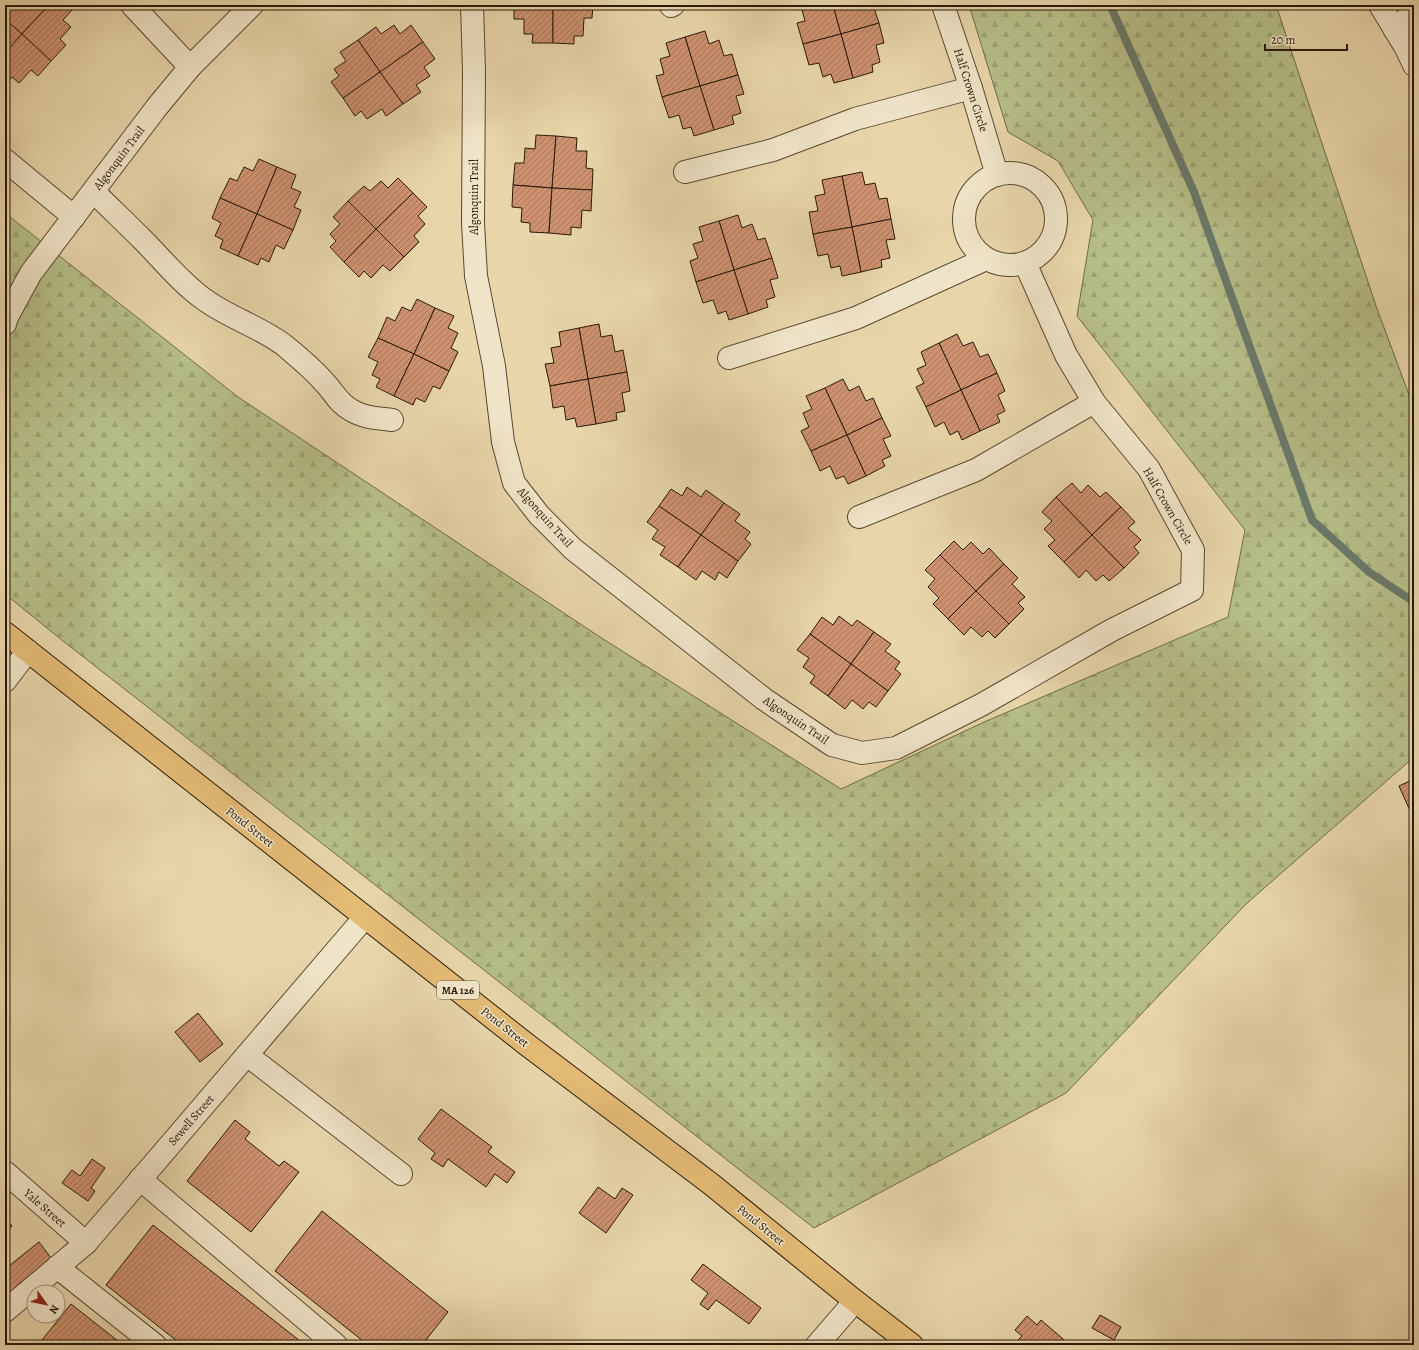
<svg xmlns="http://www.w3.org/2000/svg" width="1419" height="1350" font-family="Alegreya,serif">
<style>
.forest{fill:url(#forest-firs);stroke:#6f6c48}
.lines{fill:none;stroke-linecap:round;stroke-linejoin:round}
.stream{stroke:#6b796b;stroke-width:8}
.building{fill:url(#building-hatch);stroke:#281909}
.minor-casing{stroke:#584831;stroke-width:24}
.major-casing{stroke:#281909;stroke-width:24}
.minor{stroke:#f0e4c8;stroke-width:22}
.major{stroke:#e4bb75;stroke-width:22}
.labels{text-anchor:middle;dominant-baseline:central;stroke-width:3;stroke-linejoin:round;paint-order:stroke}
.shield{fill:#f0e4c8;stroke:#645642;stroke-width:1}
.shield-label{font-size:11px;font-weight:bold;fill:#281909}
.street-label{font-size:12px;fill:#281909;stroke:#f0e4c8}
</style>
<defs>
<pattern id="forest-firs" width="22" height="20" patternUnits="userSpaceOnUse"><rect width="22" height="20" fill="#b6be88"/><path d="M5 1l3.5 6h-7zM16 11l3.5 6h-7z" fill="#9ca374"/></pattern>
<pattern id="building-hatch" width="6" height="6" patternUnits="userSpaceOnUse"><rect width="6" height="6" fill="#cf9271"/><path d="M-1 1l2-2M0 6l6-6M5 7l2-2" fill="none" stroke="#a8765b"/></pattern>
</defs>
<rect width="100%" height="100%" fill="#e8d6aa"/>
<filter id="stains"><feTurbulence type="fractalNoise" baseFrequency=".005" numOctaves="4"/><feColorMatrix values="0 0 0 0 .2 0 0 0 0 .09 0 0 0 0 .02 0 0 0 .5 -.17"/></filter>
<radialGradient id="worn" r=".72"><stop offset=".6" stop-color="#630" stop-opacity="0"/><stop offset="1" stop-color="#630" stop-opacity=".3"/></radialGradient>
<polygon class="forest" points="969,5 1276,5 1376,306 1414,408 1414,757 1246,904 1066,1093 814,1228 63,641 5,594 5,213 238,397 600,637 841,789 982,723 1228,617 1245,530 1077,316 1093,220 1058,161 1008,132"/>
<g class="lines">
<polyline class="stream" points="1110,5 1194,192 1312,520 1369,572 1414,602"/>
</g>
<g class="building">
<polygon points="5,5 49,5 22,34 5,19"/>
<polygon points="49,5 66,5 72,10 63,20 71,27 60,39 66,45 51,61 22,34"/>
<polygon points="514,5 553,5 553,43 532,43 533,34 524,34 524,19 514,19"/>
<polygon points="553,5 593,5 592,18 584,18 583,36 574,36 574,44 553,43"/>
<polygon points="803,5 833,5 841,34 803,44 797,23 805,21 801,6"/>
<polygon points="833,5 873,5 879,23 841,34"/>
<polygon points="5,19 22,34 5,53"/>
<polygon points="879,23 884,43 876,45 880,62 872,65 873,72 853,78 841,34"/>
<polygon points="394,25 400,34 411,25 423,42 380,72 358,40 376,27 381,34"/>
<polygon points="705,31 709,44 719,40 724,56 732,54 738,75 700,86 685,37"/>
<polygon points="22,34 51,61 38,76 31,70 19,83 12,77 7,83 5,81 5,53"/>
<polygon points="841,34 853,78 834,83 831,74 823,77 819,63 809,65 803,44"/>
<polygon points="685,37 700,86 662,97 656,76 664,74 660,59 670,56 666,43"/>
<polygon points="358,40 380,72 343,98 331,82 339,76 334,69 346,61 340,52"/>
<polygon points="423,42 435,59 424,67 430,76 416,85 421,92 403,104 380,72"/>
<polygon points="380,72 403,104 386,116 382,109 367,119 361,111 355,116 343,98"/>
<polygon points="738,75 744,94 736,96 741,113 732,116 734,124 714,130 700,86"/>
<polygon points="700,86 714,130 694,136 691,127 683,129 679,115 669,118 662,97"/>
<polygon points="536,135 556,136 552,188 513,185 515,163 524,163 525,148 535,149"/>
<polygon points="556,136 577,138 576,151 587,151 586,168 593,169 592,190 552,188"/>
<polygon points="259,159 277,167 257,214 220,198 230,178 237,181 244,167 253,171"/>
<polygon points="277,167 296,175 291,188 301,192 294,207 301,210 293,230 257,214"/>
<polygon points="862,172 865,185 875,183 879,199 887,198 891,219 852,227 842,176"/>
<polygon points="842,176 852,227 813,234 809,212 818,211 815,196 825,194 822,180"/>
<polygon points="398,178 413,193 376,229 348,201 364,186 370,191 381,181 388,188"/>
<polygon points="513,185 552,188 549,233 530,232 530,223 521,222 522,208 512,207"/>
<polygon points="552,188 592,190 591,211 582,210 581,228 571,227 571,235 549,233"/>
<polygon points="413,193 427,207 418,216 425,224 414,236 419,242 404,257 376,229"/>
<polygon points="220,198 257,214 238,256 220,248 223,240 215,236 221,223 212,218"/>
<polygon points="348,201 376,229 344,262 330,247 336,241 330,234 340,224 333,217"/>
<polygon points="257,214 293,230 284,249 276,245 269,262 261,258 258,265 238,256"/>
<polygon points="738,215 742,228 752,224 758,240 765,238 772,258 734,270 719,221"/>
<polygon points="891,219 895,239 886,240 890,258 881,260 882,267 861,272 852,227"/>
<polygon points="719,221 734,270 696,282 690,261 698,258 693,244 703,241 699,227"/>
<polygon points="852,227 861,272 842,276 840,266 831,268 828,254 818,256 813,234"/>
<polygon points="376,229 404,257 390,271 383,265 371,278 364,271 359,277 344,262"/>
<polygon points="772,258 778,278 770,280 775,297 766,300 768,307 748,314 734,270"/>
<polygon points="734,270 748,314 729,320 726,311 718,314 713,300 703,303 696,282"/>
<polygon points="417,299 435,308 414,354 378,338 387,317 395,321 402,307 411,311"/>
<polygon points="435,308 454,316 448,328 458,333 451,348 458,352 449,371 414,354"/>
<polygon points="599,324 601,337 612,335 615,352 623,350 627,372 588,379 579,328"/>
<polygon points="579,328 588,379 550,386 545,364 554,363 551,348 561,346 559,332"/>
<polygon points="957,334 963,346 973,342 980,357 988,354 997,373 961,390 939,343"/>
<polygon points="378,338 414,354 394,396 376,387 380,379 372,375 378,362 368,357"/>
<polygon points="939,343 961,390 926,407 916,387 924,383 917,369 926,365 921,352"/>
<polygon points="414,354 449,371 440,389 433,386 425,402 416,398 413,405 394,396"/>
<polygon points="627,372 630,391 622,393 625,411 616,413 617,420 596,424 588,379"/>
<polygon points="997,373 1005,391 998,395 1005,411 997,415 1000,422 980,431 961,390"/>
<polygon points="588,379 596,424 577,427 575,418 566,420 564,406 553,408 550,386"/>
<polygon points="843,379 849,391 859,386 866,401 873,398 882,418 847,435 825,388"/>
<polygon points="825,388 847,435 811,451 801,431 809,427 803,413 812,409 806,396"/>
<polygon points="961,390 980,431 962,440 958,431 950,435 944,422 935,427 926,407"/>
<polygon points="882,418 891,436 883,439 891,456 882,460 885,466 866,476 847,435"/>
<polygon points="847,435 866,476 848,484 844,476 836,479 830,466 820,471 811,451"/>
<polygon points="1072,483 1081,493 1088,485 1100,497 1106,492 1121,507 1092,535 1056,497"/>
<polygon points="687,487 701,497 706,490 724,503 701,535 659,506 671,489 682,496"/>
<polygon points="1056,497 1092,535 1064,562 1048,546 1055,540 1044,529 1052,521 1042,512"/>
<polygon points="724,503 740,514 735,521 750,532 745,539 751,544 738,561 701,535"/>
<polygon points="659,506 701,535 678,567 660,555 665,547 652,539 658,530 647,522"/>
<polygon points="1121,507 1135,522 1128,528 1141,540 1134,547 1139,553 1124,568 1092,535"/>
<polygon points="701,535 738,561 727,578 719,572 715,580 702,571 696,580 678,567"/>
<polygon points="1092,535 1124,568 1109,581 1103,575 1096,581 1086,570 1079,578 1064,562"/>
<polygon points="954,541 963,550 971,542 983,554 989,548 1004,564 976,591 940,555"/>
<polygon points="940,555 976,591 948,619 933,604 939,598 928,587 935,579 925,570"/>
<polygon points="1004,564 1018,578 1012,584 1025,597 1018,603 1024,609 1009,624 976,591"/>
<polygon points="976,591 1009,624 995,638 988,631 982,637 971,627 964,635 948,619"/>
<polygon points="839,616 852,626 857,620 874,632 851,664 810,634 822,617 833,625"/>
<polygon points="874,632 891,644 885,651 900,662 895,669 901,674 888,691 851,664"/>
<polygon points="810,634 851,664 828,696 810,683 815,676 803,667 809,658 797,650"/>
<polygon points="851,664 888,691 876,707 869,702 863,709 852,700 845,709 828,696"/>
<polygon points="1414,779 1414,811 1411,813 1399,786"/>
<polygon points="198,1013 223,1044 200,1062 175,1032"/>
<polygon points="441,1109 492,1147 488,1152 515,1172 507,1183 495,1174 486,1187 448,1159 443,1167 431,1159 435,1153 418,1139"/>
<polygon points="235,1120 250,1132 245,1139 279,1166 284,1161 299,1172 251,1232 187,1181"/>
<polygon points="92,1159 105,1168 91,1188 95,1191 88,1201 62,1183 72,1170 80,1176"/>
<polygon points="598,1187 615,1199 622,1188 633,1195 606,1233 579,1213"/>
<polygon points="322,1211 448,1312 422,1345 368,1345 275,1271"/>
<polygon points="5,1217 12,1226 5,1232"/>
<polygon points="153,1225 305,1345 182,1345 106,1285"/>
<polygon points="39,1242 54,1262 5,1301 5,1269"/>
<polygon points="703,1264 761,1308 749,1324 716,1300 708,1310 700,1304 708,1293 691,1280"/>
<polygon points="71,1304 123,1345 38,1345"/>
<polygon points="1100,1315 1121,1327 1114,1340 1092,1328"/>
<polygon points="1027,1316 1037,1325 1041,1320 1070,1345 1019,1345 1016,1342 1022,1336 1015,1330"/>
</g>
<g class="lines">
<defs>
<g id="minor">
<polyline points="132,5 190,67"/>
<polyline points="472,5 474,71 473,223 476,276 494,366 503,442 514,483 539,515 573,549 764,699 832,745 862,753 896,748 981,705 1112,630 1192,590 1193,550 1149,469 1094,402 1066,355 1025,263"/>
<polyline points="943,5 971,88 997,175"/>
<polyline points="1380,5 1406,48 1414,65"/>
<polyline points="671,6 673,5"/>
<polyline points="1395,30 1414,11"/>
<polyline points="5,160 74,217"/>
<polyline points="685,172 773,150 855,119 971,88"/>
<circle cx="1010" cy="219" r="46"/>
<path d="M94,192c16,16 32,31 48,47 20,20 39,44 63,61 25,18 55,27 79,45 14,12 28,23 40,37 10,10 14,21 27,28 13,8 26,8 41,10"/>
<polyline points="5,324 7,317 31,273 157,107 190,67 252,5"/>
<polyline points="729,358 856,318 986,259"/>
<polyline points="859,517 976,470 1094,402"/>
<polyline points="5,681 28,651"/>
<polyline points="247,1055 401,1174"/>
<polyline points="5,1172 86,1243"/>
<polyline points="140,1179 336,1345"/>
<polyline points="57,1267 155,1345"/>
<polyline points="5,1311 86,1243 365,917"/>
<polyline points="817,1345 855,1301"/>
</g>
<polyline id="major" points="5,633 526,1044 711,1184 855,1301 912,1345"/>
</defs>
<use href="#minor" class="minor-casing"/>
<use href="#major" class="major-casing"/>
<use href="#minor" class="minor"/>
<use href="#major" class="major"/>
</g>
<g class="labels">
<rect class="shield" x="437" y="981" width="42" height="18" rx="3"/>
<g class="shield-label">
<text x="458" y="990">MA 126</text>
</g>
<g class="street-label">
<text transform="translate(971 90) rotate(72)">Half Crown Circle</text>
<text transform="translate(119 158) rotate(-53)">Algonquin Trail</text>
<text transform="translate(474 197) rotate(-90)">Algonquin Trail</text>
<text transform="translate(1168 506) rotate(60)">Half Crown Circle</text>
<text transform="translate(545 517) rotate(48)">Algonquin Trail</text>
<text transform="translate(796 720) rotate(34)">Algonquin Trail</text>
<text transform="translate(250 827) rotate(38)">Pond Street</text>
<text transform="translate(505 1027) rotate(38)">Pond Street</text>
<text transform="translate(191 1120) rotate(-49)">Sewell Street</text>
<text transform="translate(45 1208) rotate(41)">Yale Street</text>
<text transform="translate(761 1225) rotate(39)">Pond Street</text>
</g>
</g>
<rect width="1419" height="1350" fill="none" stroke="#e8d6aa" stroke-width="20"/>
<rect x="6" y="6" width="1407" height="1338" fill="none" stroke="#281909" stroke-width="2"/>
<rect x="10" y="10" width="1399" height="1330" fill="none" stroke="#281909"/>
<g transform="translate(46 1304) rotate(123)"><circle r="19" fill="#f0e4c8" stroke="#a0937c"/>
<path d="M0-3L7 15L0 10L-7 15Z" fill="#8f2418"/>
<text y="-6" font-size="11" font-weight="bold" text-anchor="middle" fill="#281909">N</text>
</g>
<path d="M1265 44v6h82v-6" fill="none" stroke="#281909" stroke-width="2"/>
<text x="1271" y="44" font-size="12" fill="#281909" stroke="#f0e4c8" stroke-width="3" paint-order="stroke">20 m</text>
<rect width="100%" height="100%" filter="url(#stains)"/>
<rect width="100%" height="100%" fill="url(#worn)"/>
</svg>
